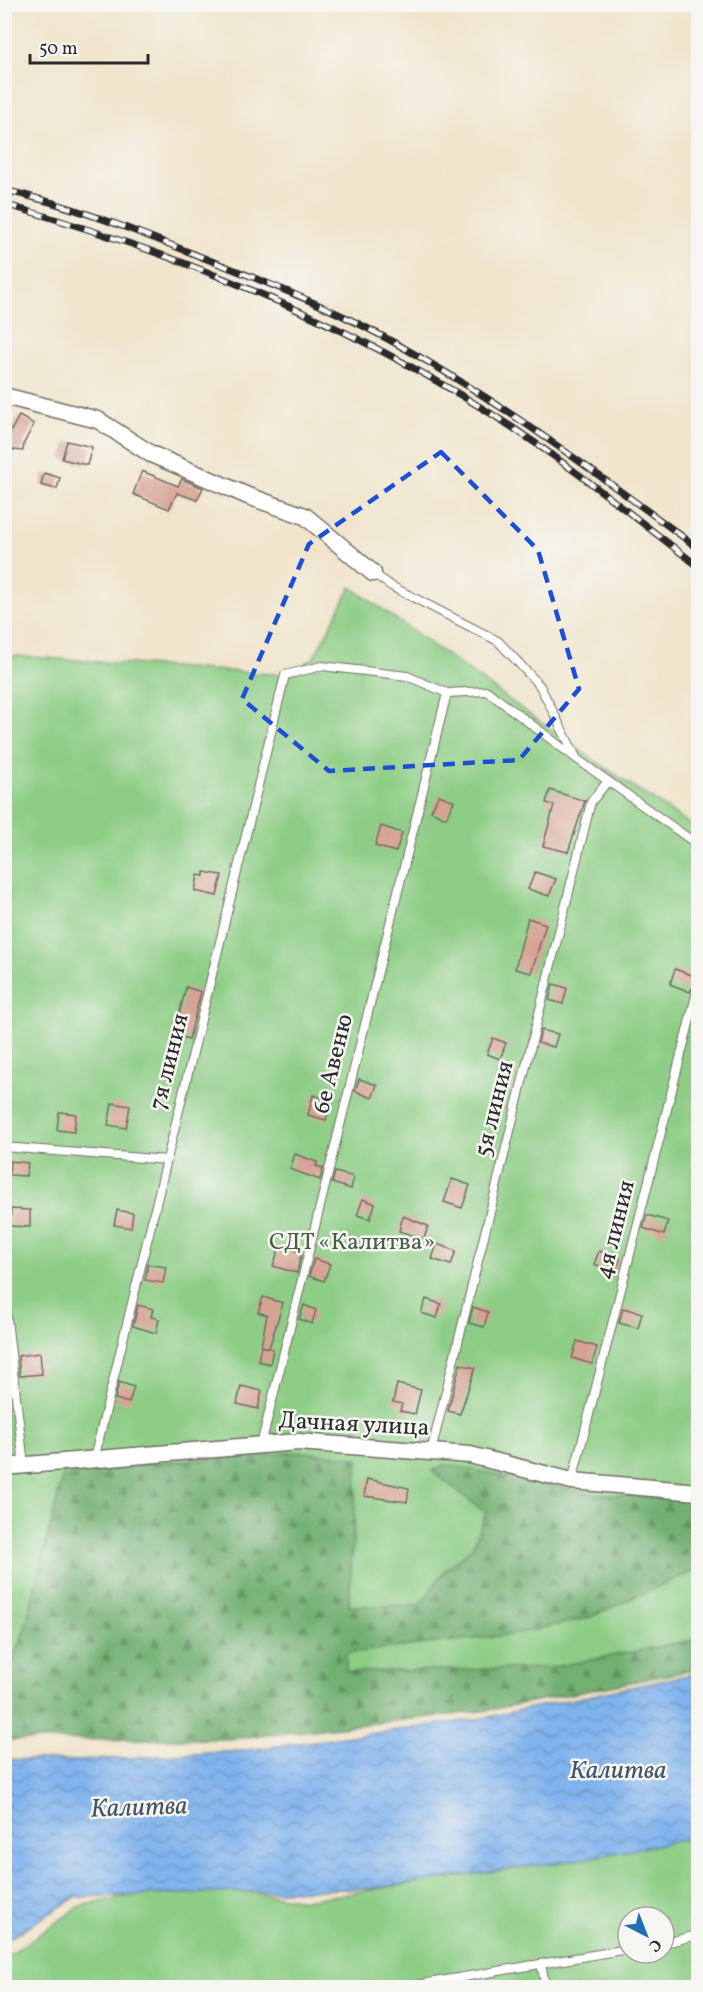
<svg xmlns="http://www.w3.org/2000/svg" width="703" height="1992" font-family="Vollkorn,serif">
<style>
.green{fill:#8dcd85;stroke:#5c7c58;stroke-width:1.5;fill-rule:evenodd}
.forest{fill:url(#forest-firs);stroke:#4e6e4e;stroke-width:1.5}
.water{fill:url(#water-waves);stroke:#566f8c;stroke-width:1.5}
.building{fill:#d5a293}
.lines{fill:none;stroke-linecap:round;stroke-linejoin:round}
.lane-casing{stroke:#706c63;stroke-width:10}
.street-casing{stroke:#706c63;stroke-width:19}
.lane{stroke:#fff;stroke-width:8}
.street{stroke:#fff;stroke-width:16}
.rail-casing{stroke:#2b2b2b;stroke-width:7}
.rail{stroke:#f6f6f2;stroke-width:4.5;stroke-dasharray:14;stroke-linecap:butt}
.marked{fill:none;stroke:#1d4ed8;stroke-width:4.5;stroke-dasharray:12 8;stroke-linejoin:round}
.labels{text-anchor:middle;dominant-baseline:central;stroke-width:5;stroke-linejoin:round;paint-order:stroke}
.street-label{font-size:24px;fill:#2b2b2b;stroke:#f6f6f2}
.park-label{font-size:24px;fill:#485c46;stroke:#f6f6f2}
.water-label{font-size:26px;font-style:italic;fill:#445465;stroke:#f6f6f2}
</style>
<defs>
<pattern id="forest-firs" width="22" height="20" patternUnits="userSpaceOnUse" patternTransform="scale(1.5)"><rect width="22" height="20" fill="#72b072"/><path d="M5 1l3.5 6h-7zM16 11l3.5 6h-7z" fill="#5e8f5e"/></pattern>
<pattern id="water-waves" width="16" height="10" patternUnits="userSpaceOnUse" patternTransform="scale(1.5)"><rect width="16" height="10" fill="#80b3ed"/><path d="M0 5q4-4 8 0t8 0" fill="none" stroke="#6992c0"/></pattern>
</defs>
<rect width="100%" height="100%" fill="#f6f6f2"/>
<filter id="ink" filterUnits="userSpaceOnUse"><feTurbulence type="fractalNoise" baseFrequency=".0167" numOctaves="2"/><feDisplacementMap in="SourceGraphic" scale="12" xChannelSelector="R" yChannelSelector="G"/><feConvolveMatrix kernelMatrix="1 2 1 2 8 2 1 2 1" color-interpolation-filters="sRGB"/></filter>
<filter id="wash" filterUnits="userSpaceOnUse"><feTurbulence type="fractalNoise" baseFrequency=".008" numOctaves="4" result="noise"/><feDisplacementMap in="SourceGraphic" scale="24" xChannelSelector="R" yChannelSelector="G"/><feGaussianBlur stdDeviation="1.35" result="paint"/><feColorMatrix in="noise" values="0 0 0 0 0 0 0 0 0 0 0 0 0 0 0 0 0 1.4 0 .05"/><feComposite in="paint" operator="in"/></filter>
<g filter="url(#wash)">
<rect width="100%" height="100%" fill="#f0e4ca"/>
<g class="green">
<polygon points="351,587 588,756 698,830 698,1657 5,1724 4,655 285,675 313,659"/>
<path d="M698,1830v157l-693,1v-30l75,-52 101,-20 58,4 65,10 242,-37zM628,1917h36v36h-36z"/>
</g>
<polygon class="forest" points="302,1452 358,1458 349,1606 420,1605 445,1570 472,1548 486,1513 432,1471 445,1464 592,1494 698,1500 698,1569 588,1618 515,1634 346,1653 346,1672 549,1668 698,1639 698,1669 484,1711 229,1739 5,1740 4,1674 8,1674 26,1625 64,1470"/>
<polygon class="water" points="698,1673 698,1837 583,1859 376,1888 76,1897 5,1941 5,1759 78,1761 240,1751 473,1720"/>
<g id="blocks">
<g class="building">
<polygon points="19,416 34,424 24,443 23,451 4,449 4,436 8,436"/>
<polygon points="67,441 92,447 87,465 62,459"/>
<polygon points="142,471 178,486 182,479 203,488 197,500 177,493 169,509 133,494"/>
<polygon points="44,473 60,478 57,489 41,485"/>
<polygon points="550,790 585,801 568,852 543,846 554,805 546,803"/>
<polygon points="439,795 454,801 446,818 431,811"/>
<polygon points="381,826 402,833 396,852 375,846"/>
<polygon points="204,872 222,875 217,896 195,891 198,875 204,876"/>
<polygon points="535,872 556,879 549,896 528,889"/>
<polygon points="528,918 546,924 531,973 515,969"/>
<polygon points="675,969 699,978 690,992 670,984"/>
<polygon points="553,984 567,988 563,1004 549,1000"/>
<polygon points="186,987 201,992 189,1039 174,1035"/>
<polygon points="541,1030 558,1034 554,1047 538,1043"/>
<polygon points="493,1038 506,1043 500,1059 487,1054"/>
<polygon points="359,1079 377,1085 372,1098 355,1091"/>
<polygon points="313,1095 332,1101 326,1120 308,1115"/>
<polygon points="112,1103 130,1106 126,1128 108,1125"/>
<polygon points="59,1112 76,1114 74,1132 57,1130"/>
<polygon points="295,1154 317,1162 316,1166 323,1168 320,1180 290,1169"/>
<polygon points="10,1161 28,1163 26,1176 9,1175"/>
<polygon points="335,1172 354,1177 351,1189 332,1183"/>
<polygon points="452,1179 470,1185 462,1208 444,1202"/>
<polygon points="363,1199 375,1204 370,1219 357,1215"/>
<polygon points="11,1209 30,1210 30,1227 10,1226"/>
<polygon points="117,1210 133,1213 131,1228 114,1225"/>
<polygon points="647,1215 668,1221 664,1235 643,1228"/>
<polygon points="403,1216 428,1226 424,1239 399,1231"/>
<polygon points="437,1244 456,1251 451,1265 432,1259"/>
<polygon points="280,1246 300,1252 301,1255 297,1273 273,1266"/>
<polygon points="599,1251 620,1259 615,1272 594,1264"/>
<polygon points="314,1259 330,1264 324,1281 309,1276"/>
<polygon points="148,1264 166,1267 163,1283 145,1280"/>
<polygon points="263,1297 283,1303 269,1348 261,1346 267,1315 258,1312"/>
<polygon points="426,1299 441,1304 437,1318 421,1313"/>
<polygon points="138,1305 153,1309 151,1317 159,1319 156,1333 133,1326"/>
<polygon points="304,1305 316,1310 312,1324 299,1319"/>
<polygon points="473,1307 488,1312 484,1327 469,1323"/>
<polygon points="623,1308 642,1313 638,1328 619,1323"/>
<polygon points="577,1341 597,1347 592,1364 572,1358"/>
<polygon points="261,1346 273,1349 270,1364 258,1361"/>
<polygon points="40,1353 42,1374 20,1376 18,1356"/>
<polygon points="460,1364 475,1368 460,1414 448,1411"/>
<polygon points="119,1382 134,1387 129,1403 115,1399"/>
<polygon points="397,1384 421,1390 415,1414 400,1411 402,1404 393,1402"/>
<polygon points="241,1386 262,1391 258,1409 237,1404"/>
<polygon points="367,1479 409,1488 407,1502 364,1496"/>
</g>
</g>
</g>
<g filter="url(#ink)">
<use href="#blocks" fill-opacity="0" stroke="#706c63" stroke-width="1.5"/>
<g class="lines">
<defs>
<g id="lane">
<polyline points="373,573 391,586 498,641 540,686 577,759 698,845"/>
<polyline points="4,1147 167,1160"/>
<polyline points="4,1294 24,1465"/>
<polyline points="261,1445 447,693"/>
<polyline points="431,1452 591,802 608,781"/>
<polyline points="94,1459 285,675 322,666 407,676 447,693 487,691 577,759"/>
<polyline points="572,1481 698,988"/>
<polyline points="664,1943 698,1935"/>
<polyline points="541,1964 546,1988"/>
<polyline points="399,1988 628,1949"/>
</g>
<g id="street">
<polyline points="4,396 98,420 151,454 248,496 305,516 373,573"/>
<polyline points="4,1467 298,1442 470,1455 572,1481 698,1492"/>
</g>
</defs>
<use href="#lane" class="lane-casing"/>
<use href="#street" class="street-casing"/>
<use href="#lane" class="lane"/>
<use href="#street" class="street"/>
<defs>
<g id="rail">
<path d="M4,190c66,15 127,39 190,64 50,20 102,39 151,63 127,62 240,148 353,231"/>
<path d="M4,204c170,48 336,115 486,209 73,46 140,101 208,153"/>
</g>
</defs>
<use href="#rail" class="rail-casing"/>
<use href="#rail" class="rail"/>
</g>
</g>
<path class="marked" d="M441,452l97,98 41,139 -60,71 -190,11 -87,-72 67,-155z"/>
<g class="labels">
<g class="street-label">
<text transform="translate(170 1062) rotate(-76)">7я линия</text>
<text transform="translate(334 1064) rotate(-76)">6е Авеню</text>
<text transform="translate(495 1109) rotate(-76)">5я линия</text>
<text transform="translate(616 1230) rotate(-76)">4я линия</text>
<text transform="translate(354 1425) rotate(3)">Дачная улица</text>
</g>
<g class="park-label">
<text x="352" y="1243">СДТ «Калитва»</text>
</g>
<g class="water-label">
<text x="618" y="1771">Калитва</text>
<text transform="translate(139 1808) rotate(-2)">Калитва</text>
</g>
</g>
<rect width="703" height="1992" fill="none" stroke="#f6f6f2" stroke-width="24"/>
<g transform="translate(646 1935) rotate(138)"><circle r="28" fill="#f6f6f2" stroke="#a5a5a2" stroke-width="1.5"/>
<path d="M0-4.5L10 22L0 15L-10 22Z" fill="#1f6fb2"/>
<text y="-9" font-size="16" font-weight="bold" text-anchor="middle" fill="#2b2b2b">С</text>
</g>
<path d="M30 54v9h118v-9" fill="none" stroke="#2b2b2b" stroke-width="3"/>
<text x="39" y="54" font-size="18" fill="#2b2b2b" stroke="#f6f6f2" stroke-width="4.5" paint-order="stroke">50 m</text>
</svg>
